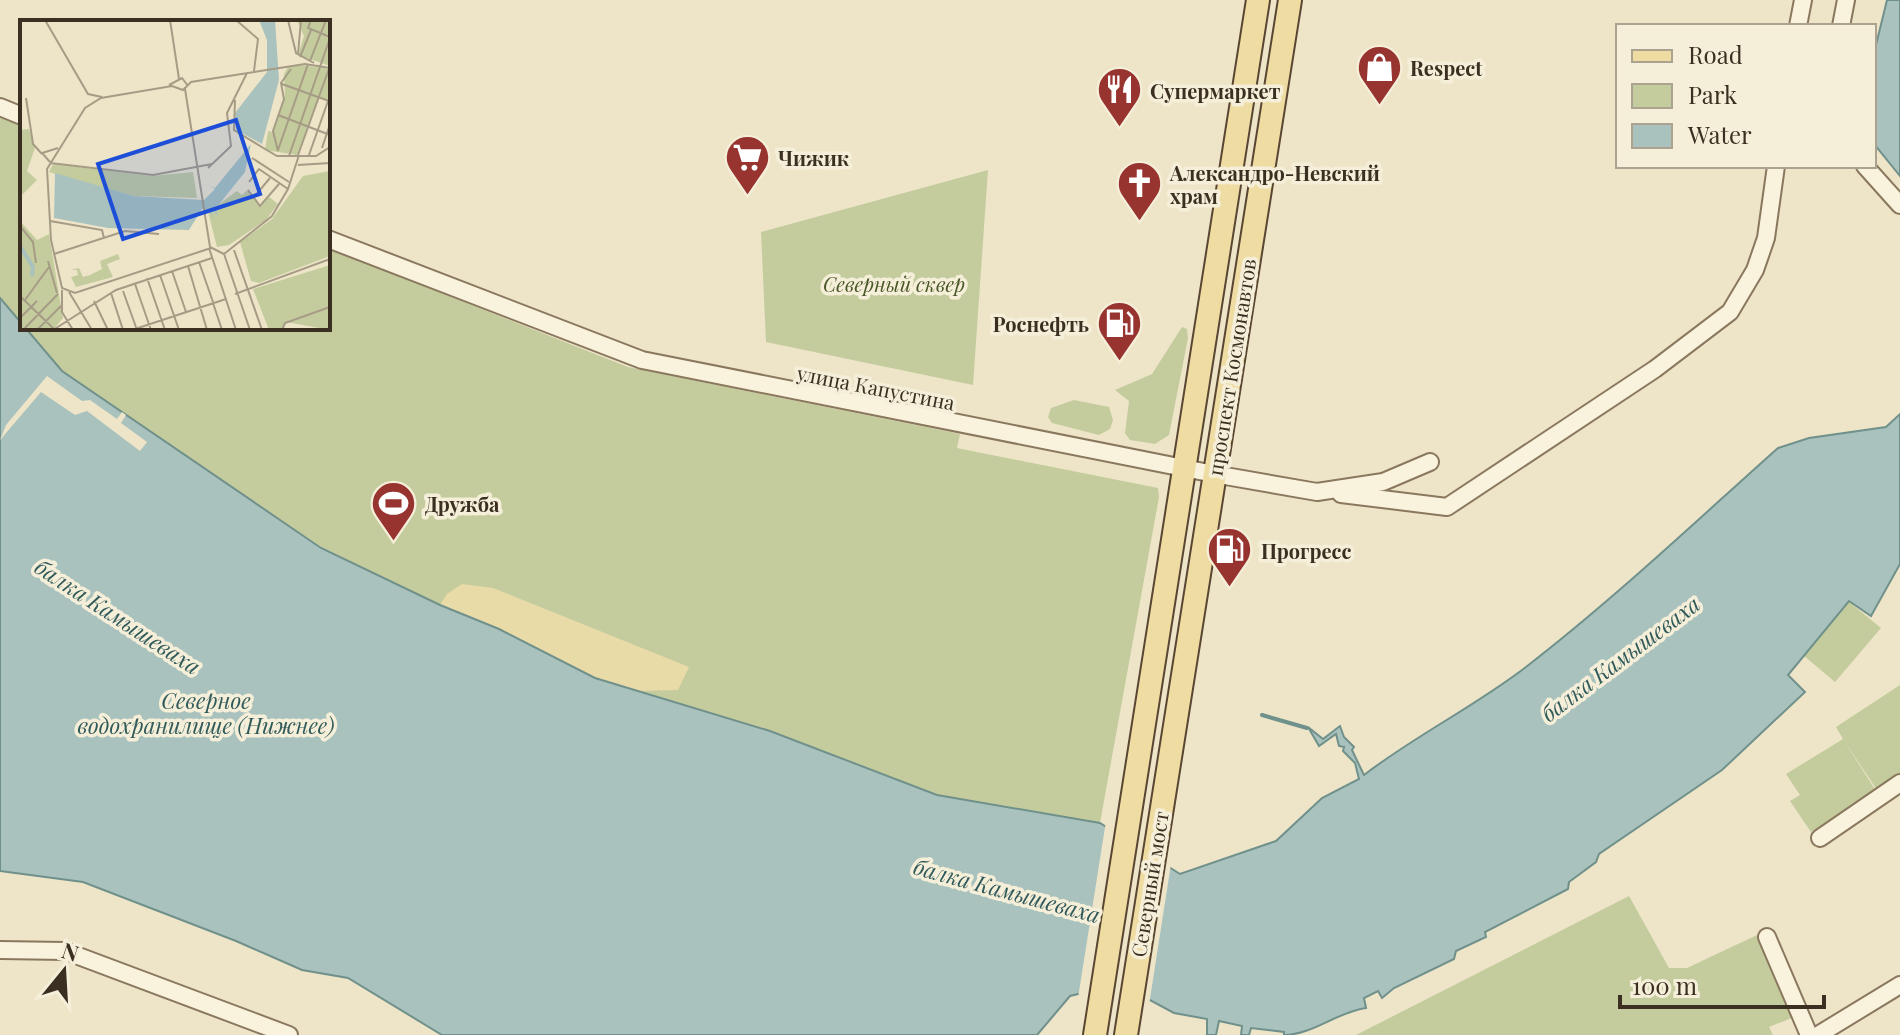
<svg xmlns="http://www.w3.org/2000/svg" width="1900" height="1035" font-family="'Playfair Display',serif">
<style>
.green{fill:#c4cc9d}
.sand{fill:#e9dba8}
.water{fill:#aac2bd;stroke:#70918b;stroke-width:2}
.pier{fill:#eee5c9}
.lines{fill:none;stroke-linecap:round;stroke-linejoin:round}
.stream{stroke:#70918b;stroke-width:4}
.minor-casing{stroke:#8a785e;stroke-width:20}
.major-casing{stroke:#594632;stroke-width:26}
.minor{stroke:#f9f2dd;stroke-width:16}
.major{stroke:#efdca3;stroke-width:22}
.labels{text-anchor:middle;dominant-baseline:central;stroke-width:7;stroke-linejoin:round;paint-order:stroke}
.poi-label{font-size:20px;font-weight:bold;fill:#3b2f21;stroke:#f5efd9;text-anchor:start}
.park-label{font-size:20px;font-style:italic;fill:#495728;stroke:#f5efd9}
.street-label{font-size:20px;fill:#3b2f21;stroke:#f5efd9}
.water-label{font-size:22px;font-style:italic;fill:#315a5a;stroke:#f5efd9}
.inset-river{fill:none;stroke:#aac2bd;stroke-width:4}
.inset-road{fill:none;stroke:#a69c86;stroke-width:2}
.view{fill:#1d4ed8;fill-opacity:0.15;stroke:#1d4ed8;stroke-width:4}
.inset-edge{fill:none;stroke:#3b2f21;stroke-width:4}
</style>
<rect width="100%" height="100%" fill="#eee5c9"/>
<g class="green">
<polygon points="0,117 22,126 22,324 0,298"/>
<polygon points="988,170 973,385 766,342 761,232"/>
<polygon points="328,248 628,367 960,434 957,448 1158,488 1159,497 1100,823 937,795 770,731 595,678 499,629 440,605 321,547 62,371 25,328 328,328"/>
<polygon points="1182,327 1187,329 1188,338 1169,435 1155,444 1130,440 1125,433 1129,401 1115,390 1152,374"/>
<polygon points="1074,400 1109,407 1113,420 1110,429 1099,435 1052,423 1048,417 1051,408"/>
<polygon points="1848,601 1881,628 1835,682 1803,655"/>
<polygon points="1900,685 1900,775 1877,790 1843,739 1876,791 1811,832 1790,801 1800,795 1786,774 1843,739 1836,727"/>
<polygon points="1629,896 1669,968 1687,968 1757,935 1794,1017 1769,1027 1773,1035 1356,1035"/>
</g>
<polygon class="sand" points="462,584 493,588 689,667 678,690 636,691 595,678 499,629 440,605 447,594"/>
<g class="water">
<polygon points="1887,0 1900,0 1900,176 1874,144 1874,53"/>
<path d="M0,298l62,73 259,177 119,57 59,24 96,49 175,53 167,64 163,28 80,51 96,-33 46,-43 37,-19 -4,-16 -12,-12 1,-4 -5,-1 -3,-12 -17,12 -11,-19 15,12 17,-13 4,11 10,10 -2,3 12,25c52,-40 110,-68 162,-108 88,-68 169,-145 252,-219l31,-10 77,-11 14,-13v150l-29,52 -22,-15 -61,74 17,17 -83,78 -123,84 -3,8 -27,20 -1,7 -83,43 1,5 -30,14 -2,8 -60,29 -12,10 -4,-7 -14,7 2,10c-29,4 -54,27 -82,27v-3l-33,-4 -2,7h-8l1,-9 -23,-5 -3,14h-9v-16l-33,-6 -54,-29 -50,12 -33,39h-595l-94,-57 -46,-8 -66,-29 -153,-59 -83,-11z"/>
</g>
<g class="pier">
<polygon points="47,376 82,401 90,400 117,419 122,412 126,415 121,423 147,442 140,451 87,411 75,415 41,392 0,440 6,425"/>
<polygon points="1106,821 1171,864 1149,1005 1120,988 1078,998"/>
</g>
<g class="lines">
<polyline class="stream" points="1262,715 1307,728"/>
<defs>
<g id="minor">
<polyline points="1798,26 1803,0"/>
<polyline points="1841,26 1846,0"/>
<polyline points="0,107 22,116"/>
<polyline points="1865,166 1900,205"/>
<polyline points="328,239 642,360 1214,474 1317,492 1383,482 1430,462"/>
<polyline points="1341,494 1447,507 1655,369 1730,312 1755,270 1766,238 1776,166"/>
<polyline points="1820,838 1900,783"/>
<polyline points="1767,937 1809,1035"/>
<polyline points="0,950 65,951 289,1035"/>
<polyline points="1818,1035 1900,985"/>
</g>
<g id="major">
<polyline points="1095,1035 1258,0"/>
<polyline points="1126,1035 1290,0"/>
</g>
</defs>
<use href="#minor" class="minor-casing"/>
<use href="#major" class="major-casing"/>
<use href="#minor" class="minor"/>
<use href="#major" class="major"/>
</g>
<defs>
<symbol id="shop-pin" viewBox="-11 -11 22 30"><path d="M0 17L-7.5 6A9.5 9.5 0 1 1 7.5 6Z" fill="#98342f" stroke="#f5efd9"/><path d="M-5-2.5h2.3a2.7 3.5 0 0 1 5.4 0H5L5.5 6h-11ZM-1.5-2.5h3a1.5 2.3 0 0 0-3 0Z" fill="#fff"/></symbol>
<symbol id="restaurant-pin" viewBox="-11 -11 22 30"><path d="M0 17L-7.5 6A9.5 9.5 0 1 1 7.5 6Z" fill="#98342f" stroke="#f5efd9"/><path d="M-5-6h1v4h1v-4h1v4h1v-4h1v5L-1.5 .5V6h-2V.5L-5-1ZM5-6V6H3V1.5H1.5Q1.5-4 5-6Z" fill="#fff"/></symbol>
<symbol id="supermarket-pin" viewBox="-11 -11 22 30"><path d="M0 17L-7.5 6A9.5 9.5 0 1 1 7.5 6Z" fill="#98342f" stroke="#f5efd9"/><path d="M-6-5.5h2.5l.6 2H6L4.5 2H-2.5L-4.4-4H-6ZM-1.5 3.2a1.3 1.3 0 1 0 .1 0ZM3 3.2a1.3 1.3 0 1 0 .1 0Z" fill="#fff"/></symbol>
<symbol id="church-pin" viewBox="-11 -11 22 30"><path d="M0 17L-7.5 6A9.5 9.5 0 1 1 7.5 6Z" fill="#98342f" stroke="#f5efd9"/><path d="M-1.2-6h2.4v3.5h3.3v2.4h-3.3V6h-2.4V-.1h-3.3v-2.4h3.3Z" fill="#fff"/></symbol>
<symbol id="fuel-pin" viewBox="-11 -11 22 30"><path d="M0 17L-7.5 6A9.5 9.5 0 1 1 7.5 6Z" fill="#98342f" stroke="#f5efd9"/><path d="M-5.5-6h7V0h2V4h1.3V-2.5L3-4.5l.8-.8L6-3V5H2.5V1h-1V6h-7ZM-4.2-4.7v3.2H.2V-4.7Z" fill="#fff"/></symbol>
<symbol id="stadium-pin" viewBox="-11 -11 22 30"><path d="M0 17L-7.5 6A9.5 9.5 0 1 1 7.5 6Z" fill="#98342f" stroke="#f5efd9"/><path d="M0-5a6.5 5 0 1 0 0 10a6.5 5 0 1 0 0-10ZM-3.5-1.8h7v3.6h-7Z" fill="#fff"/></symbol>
</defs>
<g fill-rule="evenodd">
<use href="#shop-pin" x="1354" y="42" width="51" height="69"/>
<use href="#restaurant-pin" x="1094" y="64" width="51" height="69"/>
<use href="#supermarket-pin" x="722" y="132" width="51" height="69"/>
<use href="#church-pin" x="1114" y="158" width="51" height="69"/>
<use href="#fuel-pin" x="1094" y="298" width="51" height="69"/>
<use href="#stadium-pin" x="368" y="478" width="51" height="69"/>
<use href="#fuel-pin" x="1204" y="524" width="51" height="69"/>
</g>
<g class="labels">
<g class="poi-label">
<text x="1410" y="67">Respect</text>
<text x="1150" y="90">Супермаркет</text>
<text x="778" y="157">Чижик</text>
<text x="1170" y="172">Александро-Невский<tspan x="1170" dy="23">храм</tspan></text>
<text x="1089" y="323" text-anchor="end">Роснефть</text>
<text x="425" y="503">Дружба</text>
<text x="1261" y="550">Прогресс</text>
</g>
<g class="park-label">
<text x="894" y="283">Северный сквер</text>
</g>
<g class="street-label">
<text transform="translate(1231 367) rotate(-81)">проспект Космонавтов</text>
<text transform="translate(876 387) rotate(11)">улица Капустина</text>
<text transform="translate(1149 884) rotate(-81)">Северный мост</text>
</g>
<g class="water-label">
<text transform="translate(118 616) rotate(33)">балка Камышеваха</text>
<text transform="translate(1620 658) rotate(-37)">балка Камышеваха</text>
<text x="206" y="700">Северное<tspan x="206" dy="25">водохранилище (Нижнее)</tspan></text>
<text transform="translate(1007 890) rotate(15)">балка Камышеваха</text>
</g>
</g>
<g transform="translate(20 20)">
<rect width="310" height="310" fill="#eee5c9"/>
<path d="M277,0h33v46l-32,-11 6,-19zM280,45l30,4v32l-11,-4 -22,58 -32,-5 3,-19 4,1 13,-34 -1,-24 4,-7zM9,109l6,19 -8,23 10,9 -17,17v-67zM33,144l99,12 41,-4 4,26 -63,-2 -85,-24zM310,151v85l-71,27 -8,-2 -11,-39 32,-23 31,-43zM227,170l13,17 9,-10 9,7 -12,16 -37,25 -12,2 -9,-35 29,-21 5,4zM0,201l17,19 12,-6 14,84 -10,12h-33zM98,234l2,5 -13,5 6,13 -37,10 -5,-10 7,-2 -1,-5h-6l8,-2 4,9 7,-2 12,-6 -2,-8zM310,245v65l-44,-8 -5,8h-12l-16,-41z" fill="#c4cc9d"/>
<path d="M239,0h16l4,60 -17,64 -26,-14 -1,-17 32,-41v-32zM231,124l-6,28 -29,36 2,8 -7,-7 3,11 -5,-10 -7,-1 -13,21 -81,-2 -54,-10 1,-45 79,23 70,4 11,-11 -5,-3 5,2z" fill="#aac2bd"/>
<path class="inset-river" d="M0,226l13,21 -1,9"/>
<path class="inset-road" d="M25,0l43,74 14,3M150,0l9,59M216,0l22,19 -4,32M268,0l8,33 18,10M291,0l-3,8 22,9M278,34l3,-34M280,37l11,-27M290,41l16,-41M262,64l47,17M149,65l13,-7 6,8M165,69l25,158 14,7 26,76M6,78l7,46 9,10M215,80l-1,30 31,19 12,7h39l14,-9M258,95l52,20M302,128l8,-24M258,130l30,-86M258,131l-5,-20 11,-32 -3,-16 10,-14M278,135l32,-89M289,135l19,-54M269,136l41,-118M232,138l37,24M30,142l-8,-9 16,-5M30,143l103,12 59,-11M278,145l32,-2M188,148l23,-22 -4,-33 20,-40M229,162l10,-13 29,20M228,170l12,16 19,-22M234,177l16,-19M30,201l52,9 2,8M0,206l13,16 3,21M189,228l27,82M191,228l-136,45 -13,-5 -11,-48 -4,-71 38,-61 16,-10 71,-12 11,4 8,-8 25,-4 89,-14 25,4M214,230l28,80M34,234l71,-23 34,3M204,234l48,-38 16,-27 11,-34M28,241l9,32M179,242l14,40M168,246l19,64M152,251l14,41M140,255l19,55M127,258l18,52M115,264l16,46M42,270v22l11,18M103,271l14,39M49,272l23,38M91,273l12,37M215,274l95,-35M0,276l34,33M5,280l24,-33M74,281l14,29M193,283l9,27M0,298l17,-17M3,310l35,-36M17,310l24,-24M33,310l63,-40 96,-32M112,310l94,-31M262,310l3,-7 45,-16"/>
<path class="view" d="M216,100l24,74 -137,45 -25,-75z"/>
<rect width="310" height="310" class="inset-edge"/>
</g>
<rect x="1616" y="24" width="260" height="144" fill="#f5efd9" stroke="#aba28f" stroke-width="2"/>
<rect x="1632" y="50" width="40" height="12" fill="#efdca3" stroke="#aba28f" stroke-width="2"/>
<text x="1688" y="64" font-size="24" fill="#3b2f21">Road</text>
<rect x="1632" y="84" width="40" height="24" fill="#c4cc9d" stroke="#aba28f" stroke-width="2"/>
<text x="1688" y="104" font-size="24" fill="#3b2f21">Park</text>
<rect x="1632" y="124" width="40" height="24" fill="#aac2bd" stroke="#aba28f" stroke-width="2"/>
<text x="1688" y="144" font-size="24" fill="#3b2f21">Water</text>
<g transform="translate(64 971) rotate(18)" stroke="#f5efd9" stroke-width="6" paint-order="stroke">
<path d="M0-6L14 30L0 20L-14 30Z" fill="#3b2f21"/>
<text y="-12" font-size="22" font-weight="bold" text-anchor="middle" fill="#3b2f21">N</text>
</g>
<path d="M1620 995v12h204v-12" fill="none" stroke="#3b2f21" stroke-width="4"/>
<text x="1632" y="995" font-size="24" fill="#3b2f21" stroke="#f5efd9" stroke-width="6" paint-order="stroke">100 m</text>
</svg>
